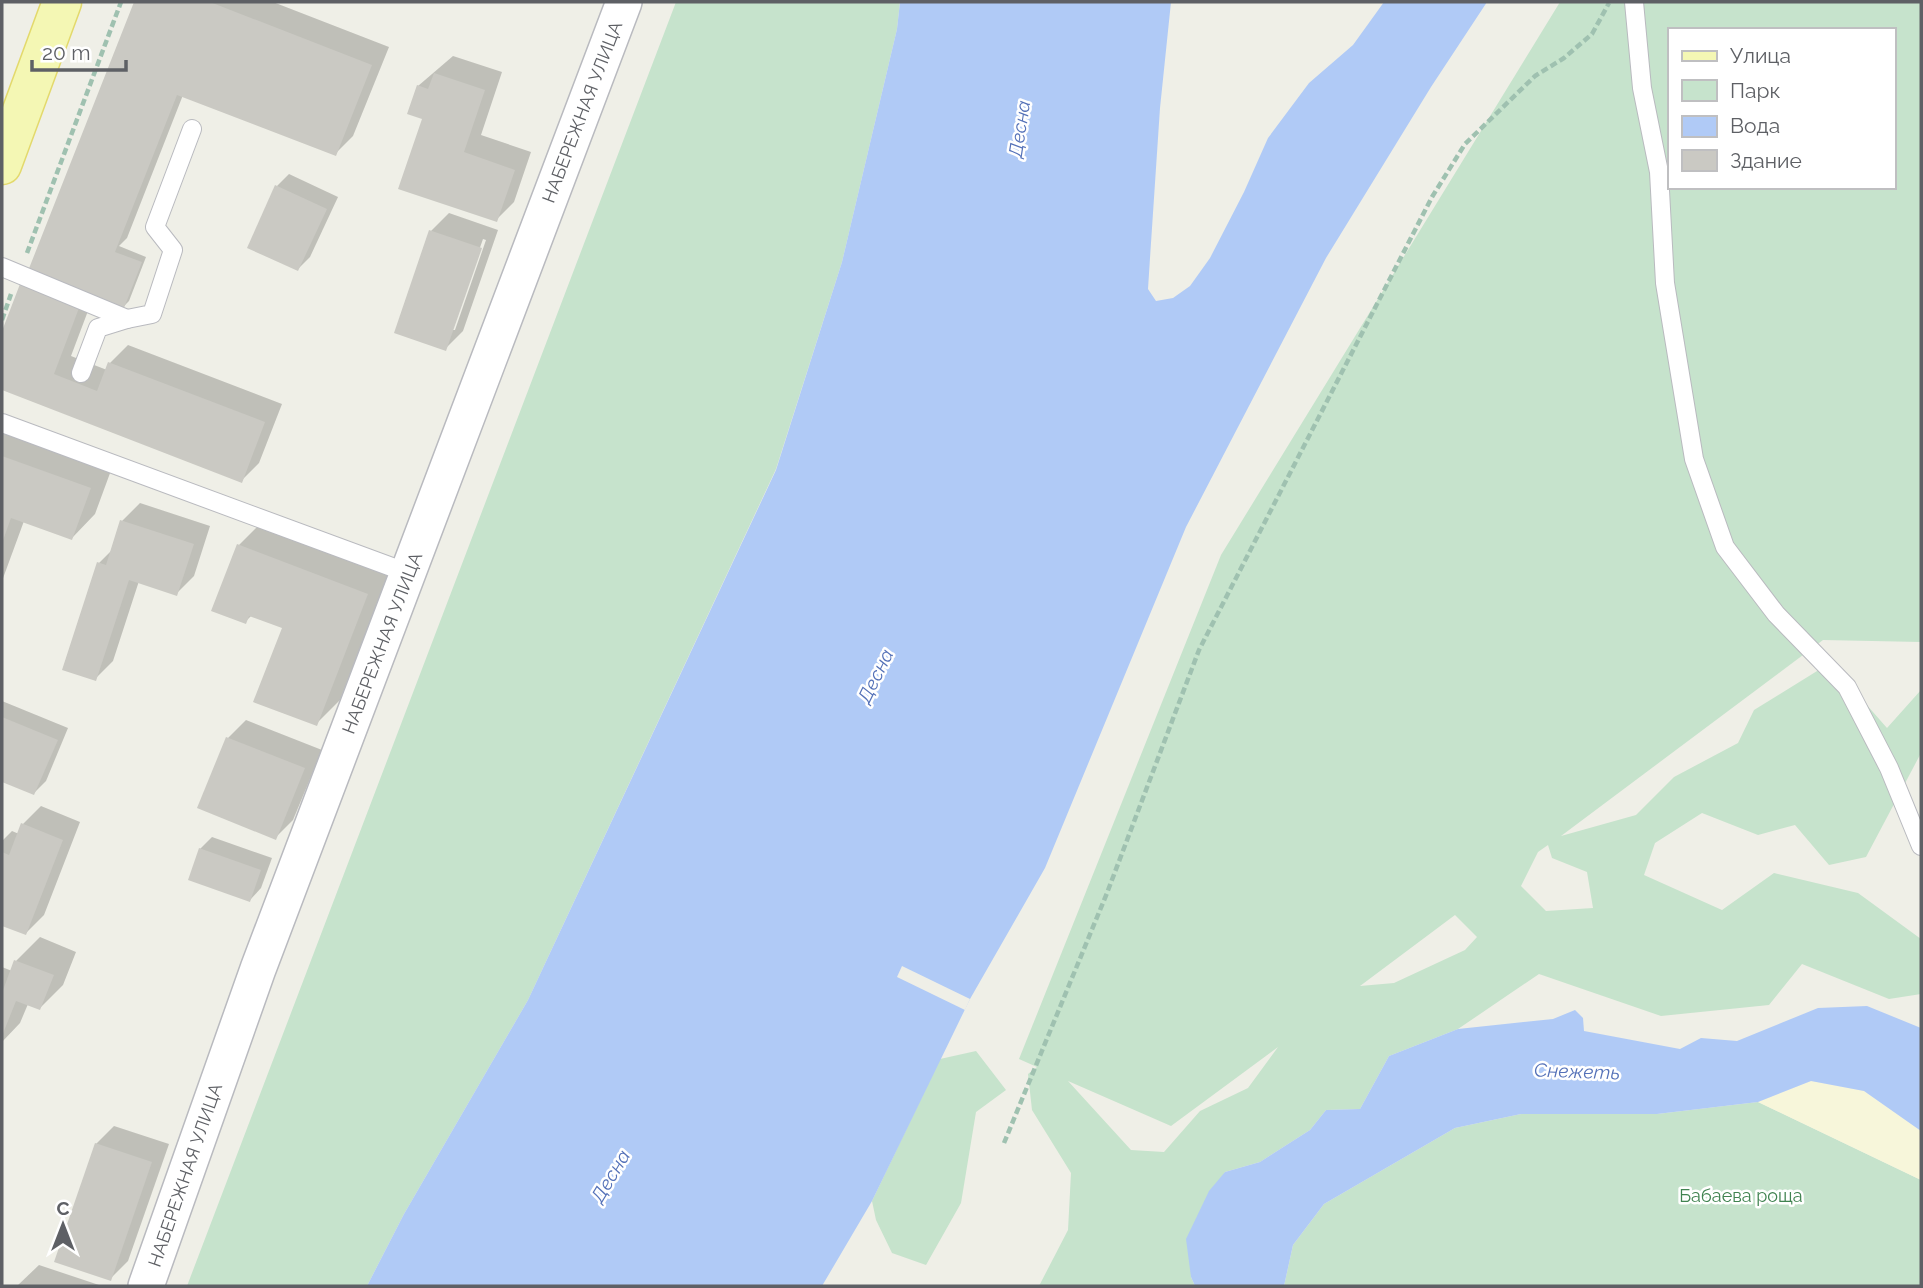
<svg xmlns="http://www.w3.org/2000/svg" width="1923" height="1288" font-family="Raleway,sans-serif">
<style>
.green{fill:#c6e3cc;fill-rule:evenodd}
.sand{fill:#f7f6da}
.water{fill:#b0caf6}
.pier{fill:#efefe7}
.shadow{fill:#0003;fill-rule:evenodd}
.building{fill:#cac9c3}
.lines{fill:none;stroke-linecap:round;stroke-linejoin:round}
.service-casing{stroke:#b9babf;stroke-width:20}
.minor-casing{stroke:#b9babf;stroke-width:38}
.primary-casing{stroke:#e3d96c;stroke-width:41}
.path{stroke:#9fc1b0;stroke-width:4.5;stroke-dasharray:7 3.5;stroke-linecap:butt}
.service{stroke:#fff;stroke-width:18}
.minor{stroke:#fff;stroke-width:35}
.primary{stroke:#f4f7b4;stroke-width:38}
.labels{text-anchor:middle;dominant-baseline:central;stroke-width:5;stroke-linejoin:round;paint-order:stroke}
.street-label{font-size:18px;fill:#5e6065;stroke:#fff}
.park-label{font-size:18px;fill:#408350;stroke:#fff}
.water-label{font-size:19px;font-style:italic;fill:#5471b8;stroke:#fff}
</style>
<rect width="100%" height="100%" fill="#efefe7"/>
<g class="green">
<polygon points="676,2 900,2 897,29 842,262 776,469 528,1000 404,1214 367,1286 187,1286"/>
<path d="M1560,2h361v640l-98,-2 -262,196 75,-21 38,-38 64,-34 16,-33 76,-47 57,65 34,-38v63l-55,104 -37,8 -34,-40 -37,10 -56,-22 -47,30 -11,32 78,35 52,-37 84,20 63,46v55l-32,5 -87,-35 -33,41 -108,11 -122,-42 -81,55 -69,27 -29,53 -34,1 -16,20 -50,32 -35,10 -34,105 4,9h-156l29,-56 3,-57 -39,-63 -4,-36 9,-7 -18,-8 202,-504zM1669,30h224v157h-224zM1548,845l4,13 35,14 6,36 -47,3 -25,-25 17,-34zM1455,915l22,22 -12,13 -71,33 -34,3zM1278,1047l-30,41 -48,23 -36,41 -33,-2 -63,-69 103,45z"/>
<polygon points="976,1051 1006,1090 976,1112 961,1203 926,1265 892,1253 876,1220 872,1201 940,1059"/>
<polygon points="1758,1102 1921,1180 1921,1286 1284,1286 1293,1245 1324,1204 1455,1128 1521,1114 1657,1114"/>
</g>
<polygon class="sand" points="1811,1081 1864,1091 1921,1131 1921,1180 1758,1102"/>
<g class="water">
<polygon points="900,2 1171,2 1160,108 1150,258 1148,289 1156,301 1173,298 1190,286 1210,258 1244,192 1268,138 1309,83 1353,45 1384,2 1487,2 1431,87 1326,258 1186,527 1045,868 970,999 872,1201 822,1286 367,1286 404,1214 528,1000 776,470 842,262 897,29"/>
<polygon points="1867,1006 1921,1028 1921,1131 1864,1091 1811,1081 1758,1102 1657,1114 1521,1114 1455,1128 1324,1204 1293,1245 1284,1286 1195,1286 1191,1277 1186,1239 1209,1191 1225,1172 1260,1162 1310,1130 1326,1110 1360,1109 1389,1056 1458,1029 1553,1019 1575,1010 1583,1018 1584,1031 1680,1049 1701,1038 1737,1041 1818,1008"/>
</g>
<polygon class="pier" points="902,966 970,999 965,1010 897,977"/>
<g class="shadow">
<polygon points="135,2 273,2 389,47 353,136 335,154 183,95 127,238 119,246 146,257 129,301 124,306 94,295 71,356 107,370 110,363 128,345 282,404 259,463 241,481 2,388 2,336 22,285 35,272 30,270"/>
<polygon points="453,56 502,72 481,135 531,152 514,202 496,220 424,118 418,86"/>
<polygon points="289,174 338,197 310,257 298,269 277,186"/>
<path d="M449,213l49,17 -35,101 -18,18 -14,-118zM483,239l3,1 -31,90h-4z"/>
<polygon points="2,424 113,465 95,514 72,538 24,521 2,581"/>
<polygon points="140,503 210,526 194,576 176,594 139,581 113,661 95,679 99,563 112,550 122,521"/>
<polygon points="262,522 390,570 340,700 316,724 284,627 252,615 245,622 239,545"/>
<polygon points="2,701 68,728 46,781 34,793 2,780"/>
<polygon points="246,720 322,750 293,820 275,838 200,807 228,738"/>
<polygon points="41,806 80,822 44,915 26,933 2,924 2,841 12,831 19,834 23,824"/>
<polygon points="212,837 272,858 261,888 250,900 200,849"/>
<polygon points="40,937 76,952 63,985 40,1008 28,1004 20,1023 2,1042 2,967 12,971 16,961"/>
<polygon points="114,1126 169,1144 128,1261 110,1279 96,1144"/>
<polygon points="39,1265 102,1286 17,1286"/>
</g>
<g class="building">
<polygon points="134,2 210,2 372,65 336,156 177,95 115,252 142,262 124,308 28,271"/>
<polygon points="434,73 485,90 464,152 515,170 497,222 398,189 422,119 407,114 417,85 428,89"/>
<polygon points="275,185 327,209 298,271 247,248"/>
<polygon points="429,230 482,248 446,351 394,333"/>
<polygon points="20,284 79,308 54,374 97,391 108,362 265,422 242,483 2,390 2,331"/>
<polygon points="2,456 91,488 72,540 11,518 2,543"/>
<polygon points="120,520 194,544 177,596 129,580 96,681 62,670 97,562 106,565"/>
<polygon points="237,544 368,594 317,726 253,702 282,628 249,616 246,624 211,611"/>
<polygon points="2,717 58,740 34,795 2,782"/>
<polygon points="226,737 305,768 276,840 197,808"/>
<polygon points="21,823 63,840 26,935 2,926 2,852 9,855"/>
<polygon points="199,848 261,870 250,902 188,880"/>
<polygon points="14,960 54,975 40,1010 16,1001 2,1036 2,993"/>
<polygon points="95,1143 152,1162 111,1281 54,1262"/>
</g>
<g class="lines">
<defs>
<g id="service">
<polyline points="1634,2 1642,88 1659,172 1665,283 1694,459 1725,547 1776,614 1847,687 1889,768 1921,846"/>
<polyline points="2,267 127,319"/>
<polyline points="81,373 98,328 127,319 152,314 173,250 155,227 192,129"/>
<polyline points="2,423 408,573"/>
</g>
<polyline id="minor" points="146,1286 258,969 624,2"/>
<polyline id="primary" points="2,165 62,2"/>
</defs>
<use href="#service" class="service-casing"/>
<use href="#minor" class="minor-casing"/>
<use href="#primary" class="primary-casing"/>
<g class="path">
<polyline points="27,253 121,2"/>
<polyline points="2,320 11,294"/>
<polyline points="1004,1143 1107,893 1199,650 1432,197 1465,144 1535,76 1564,58 1592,34 1609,3"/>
</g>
<use href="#service" class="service"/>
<use href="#minor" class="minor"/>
<use href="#primary" class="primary"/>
</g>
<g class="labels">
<g class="street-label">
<text transform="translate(582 112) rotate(-69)">НАБЕРЕЖНАЯ УЛИЦА</text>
<text transform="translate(382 643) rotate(-69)">НАБЕРЕЖНАЯ УЛИЦА</text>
<text transform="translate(185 1175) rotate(-71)">НАБЕРЕЖНАЯ УЛИЦА</text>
</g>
<g class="park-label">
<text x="1741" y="1195">Бабаева роща</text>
</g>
<g class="water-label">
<text transform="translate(1019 129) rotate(-81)">Десна</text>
<text transform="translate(875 676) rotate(-64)">Десна</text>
<text transform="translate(1577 1071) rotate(2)">Снежеть</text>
<text transform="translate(610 1176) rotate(-59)">Десна</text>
</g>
</g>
<rect width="1923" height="1288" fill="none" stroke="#5e6065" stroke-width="7"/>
<rect x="1668" y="28" width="228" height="161" fill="#ffffff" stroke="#bfbfc1" stroke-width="2"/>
<rect x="1682" y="51" width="35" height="10" fill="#f4f7b4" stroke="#bfbfc1" stroke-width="2"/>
<text x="1730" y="63" font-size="21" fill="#5e6065">Улица</text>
<rect x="1682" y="80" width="35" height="21" fill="#c6e3cc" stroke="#bfbfc1" stroke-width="2"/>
<text x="1730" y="98" font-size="21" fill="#5e6065">Парк</text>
<rect x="1682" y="116" width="35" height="21" fill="#b0caf6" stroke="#bfbfc1" stroke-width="2"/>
<text x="1730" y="133" font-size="21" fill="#5e6065">Вода</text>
<rect x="1682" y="150" width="35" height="21" fill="#cac9c3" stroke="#bfbfc1" stroke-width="2"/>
<text x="1730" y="168" font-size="21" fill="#5e6065">Здание</text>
<g transform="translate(63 1225)" stroke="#ffffff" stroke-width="5" paint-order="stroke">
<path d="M0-5L12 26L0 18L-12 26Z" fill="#5e6065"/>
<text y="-10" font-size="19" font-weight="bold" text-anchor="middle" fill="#5e6065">С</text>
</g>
<path d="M32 60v10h94v-10" fill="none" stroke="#5e6065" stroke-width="3.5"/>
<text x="42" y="60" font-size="21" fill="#5e6065" stroke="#ffffff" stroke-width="5" paint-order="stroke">20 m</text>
</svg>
